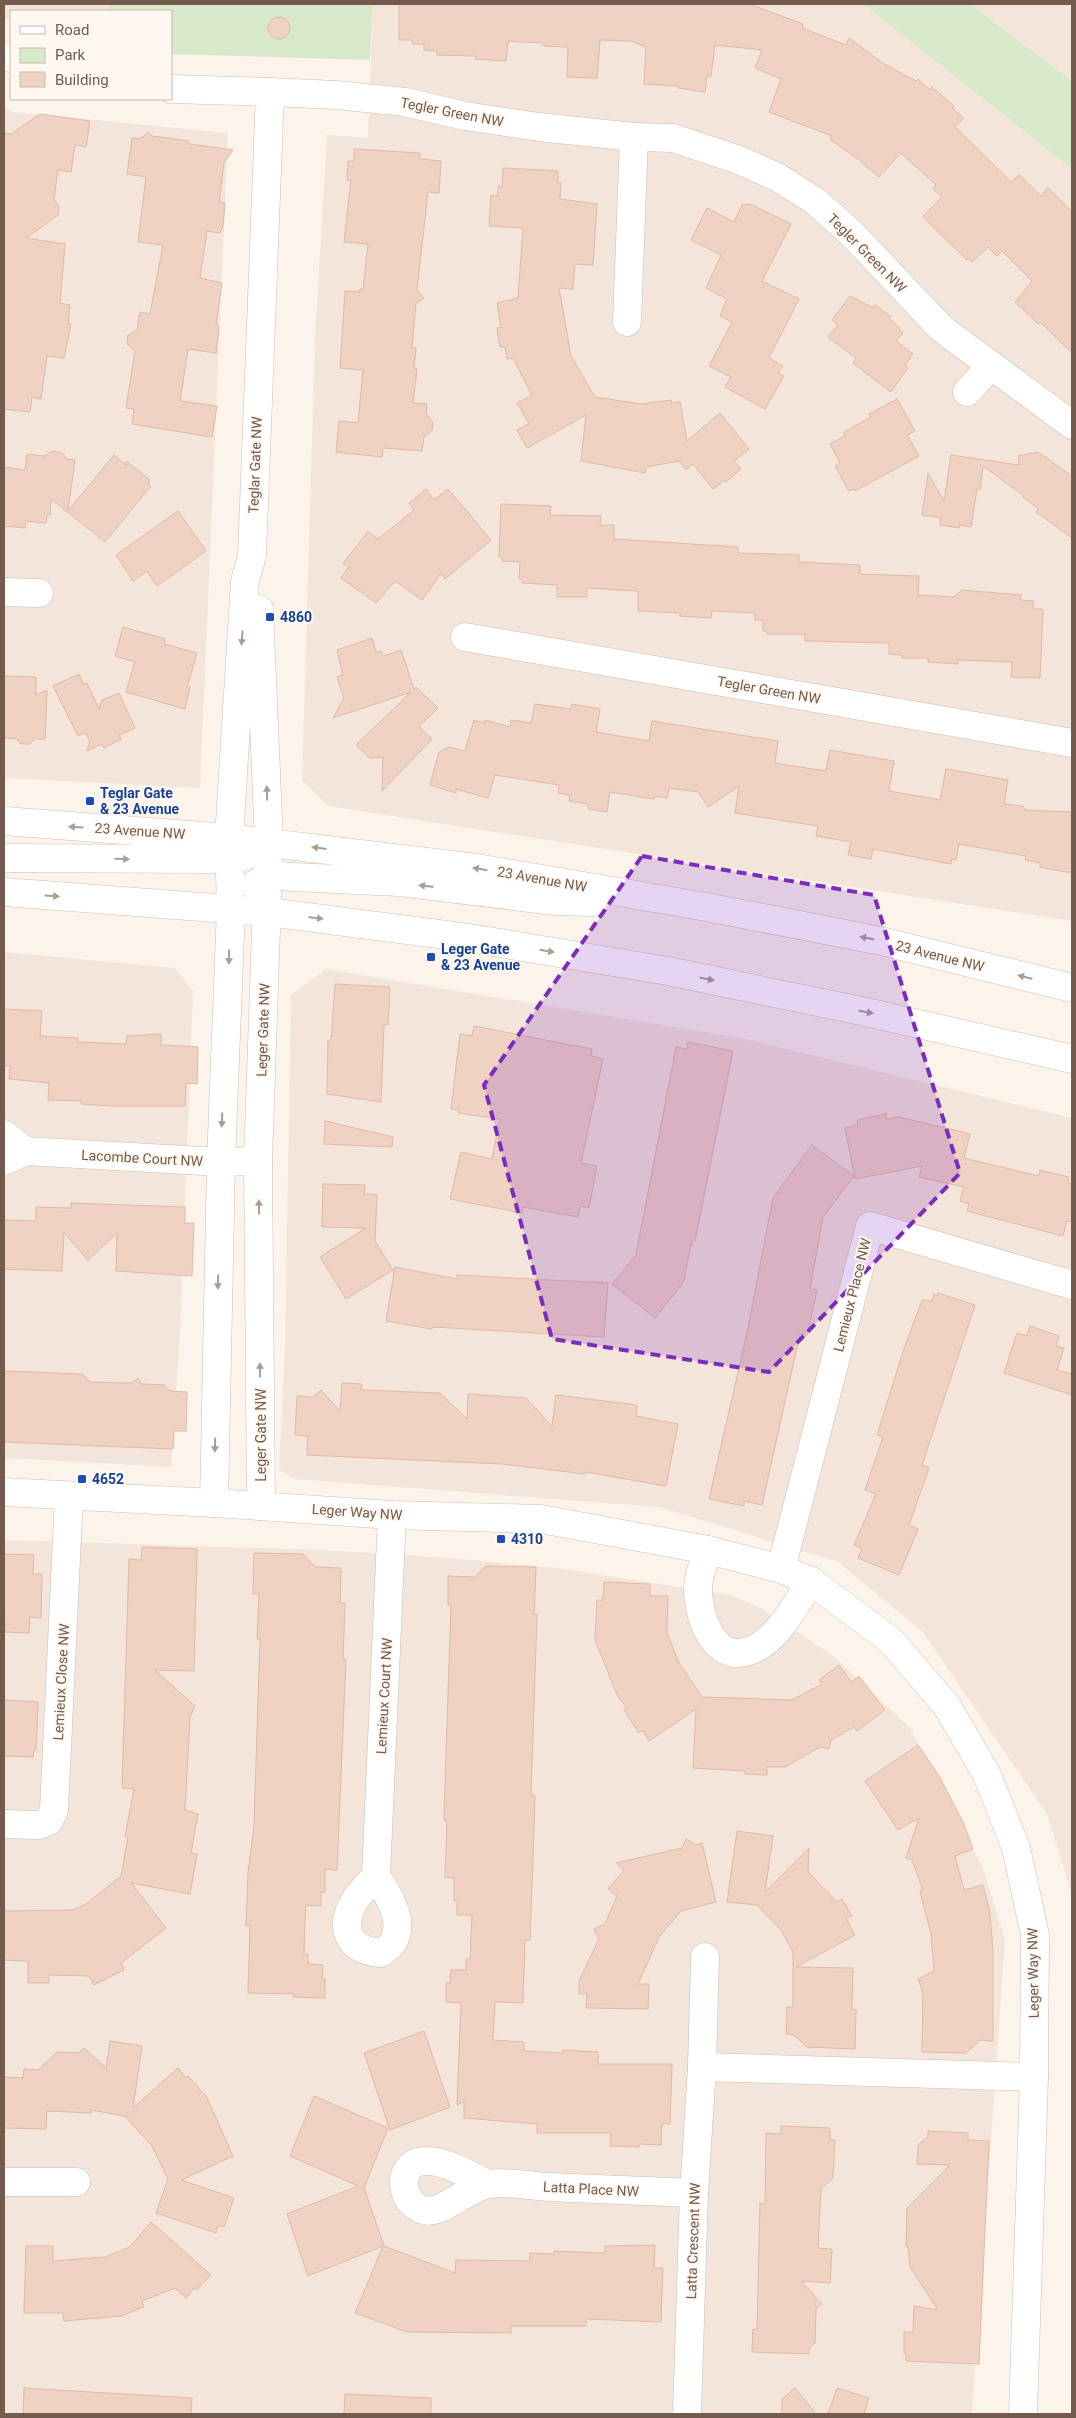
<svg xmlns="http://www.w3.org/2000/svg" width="1076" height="2418" font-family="Roboto,sans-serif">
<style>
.residential{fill:#f3e5d9}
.green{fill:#d8e9c9}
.building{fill:#f0d2c3;stroke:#e1b8a4}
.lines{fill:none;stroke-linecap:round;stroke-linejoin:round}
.street-casing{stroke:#cdbbb0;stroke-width:29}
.secondary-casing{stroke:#d2bdb0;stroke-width:29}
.street{stroke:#fff;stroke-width:28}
.secondary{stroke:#fff;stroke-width:28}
.oneway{fill:#ac9c95}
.marked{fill:#7b2cbf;fill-opacity:0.2;stroke:#7b2cbf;stroke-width:4;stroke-dasharray:10 6;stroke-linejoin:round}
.transit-dot{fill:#1a4fb4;stroke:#fef8f0;stroke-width:2}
.labels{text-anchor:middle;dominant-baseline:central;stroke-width:4;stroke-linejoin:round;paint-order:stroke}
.street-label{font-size:14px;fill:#755a4e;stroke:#fef8f0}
.transit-label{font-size:14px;font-weight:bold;fill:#164399;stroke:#fef8f0;text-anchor:start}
</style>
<rect width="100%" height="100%" fill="#fcf4ea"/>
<g class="residential">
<polygon points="4,4 109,4 108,11 11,11 11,21 4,18"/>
<polygon points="373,4 863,4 1072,169 1072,921 328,806 302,780 315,338 327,135 368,138"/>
<polygon points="970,4 1072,4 1072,81"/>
<polygon points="4,107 13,112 228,133 200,788 4,778"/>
<polygon points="4,952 175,968 193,991 180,1333 171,1467 4,1458"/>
<polygon points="326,969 746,1039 1072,1118 1072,1895 1047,1814 922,1631 838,1562 659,1507 295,1479 279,1470 285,1348 291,995"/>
<polygon points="4,1540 323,1550 449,1558 557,1568 730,1595 759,1607 831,1654 910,1728 982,1866 1005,1940 972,2414 4,2414"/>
</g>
<g class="green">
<polygon points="109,4 373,4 370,60 171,54 171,11 108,11"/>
<polygon points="863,4 970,4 1072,81 1072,169"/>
</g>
<g class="building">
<polygon points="399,4 749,4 803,24 802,28 846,45 849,38 884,64 916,81 918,79 930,90 932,87 954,106 952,108 964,118 955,127 1011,182 1019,175 1041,196 1048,188 1072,212 1072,353 1040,322 1038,324 1015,302 1032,281 1002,251 997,256 988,247 972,262 969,258 967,260 927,221 923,216 942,197 933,189 936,185 901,153 879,177 859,160 830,139 832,136 769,112 781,79 755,68 762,50 715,45 711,76 707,76 705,92 678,88 678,86 644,84 646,47 631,41 600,40 597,78 567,77 568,47 544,46 541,43 508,41 506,61 475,59 476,56 437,55 437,51 424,50 424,44 412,44 413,40 399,40"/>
<circle cx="279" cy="28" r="11"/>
<polygon points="40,114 90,121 86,147 75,145 71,172 58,170 54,199 59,207 58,215 26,238 65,244 60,303 70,305 68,324 71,324 64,358 47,356 41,399 32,397 30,412 4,409 4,133 11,134"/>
<polygon points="149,132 152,136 189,141 189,144 233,150 224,163 219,202 225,203 223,226 220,233 207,231 200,278 222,283 216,325 219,326 216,353 188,349 180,401 217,406 212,437 132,424 134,409 126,408 135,351 127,344 128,335 137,330 140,312 150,314 163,245 138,242 146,177 127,174 132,138 140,139"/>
<polygon points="354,149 420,153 420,159 441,161 439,193 428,192 417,290 424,298 416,303 412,348 416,348 414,367 417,370 413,403 427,404 426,414 433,422 432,431 424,437 422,451 383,448 382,457 336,452 339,421 358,423 363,370 340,368 345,291 359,292 360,289 363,289 368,244 344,242 351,180 347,180 348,161 354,161"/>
<polygon points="503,168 558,171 558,183 561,183 560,199 597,204 593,265 575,264 573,289 559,288 571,356 595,397 641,404 671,400 672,403 680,402 687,441 720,413 749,449 734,461 741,469 726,482 724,480 713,489 693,464 686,470 679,461 646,467 645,473 581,461 586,415 527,448 517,430 529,424 517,403 532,395 513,358 507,359 505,347 500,347 497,328 501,327 497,303 518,298 523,228 489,226 491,195 498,196 498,186 502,187"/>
<polygon points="750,204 791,224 762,281 799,299 769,358 783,366 778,373 784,376 765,409 725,387 731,377 709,366 732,322 720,316 727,299 706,288 721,255 691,240 707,208 734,222 742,205"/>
<polygon points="850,296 873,308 875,305 891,317 889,319 900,328 899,330 903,333 896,341 913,354 905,365 908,368 891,392 853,363 856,358 828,337 838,325 832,320"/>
<polygon points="897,399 915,431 907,435 919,456 855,491 854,489 849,491 835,466 840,463 830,444 845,436 844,432 871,417 869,414"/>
<polygon points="52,451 63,453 66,459 75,460 68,511 114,455 126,465 126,461 150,480 148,483 151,486 105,542 51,499 50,515 47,515 46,523 26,521 25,528 4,526 4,467 25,470 27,454 45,456"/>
<polygon points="1038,452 1072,476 1072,538 1036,512 1039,509 1023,497 1024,496 983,466 980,490 977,489 971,527 960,525 959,528 940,525 941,518 922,515 928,473 944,501 951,455 1019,465 1018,456"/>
<polygon points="426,489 434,500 448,489 491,540 445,579 441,573 422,600 395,581 376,603 341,578 349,567 343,563 368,532 378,539 414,510 409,503"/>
<polygon points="501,504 551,506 550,515 601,516 600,525 614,525 614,539 738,547 738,553 799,555 799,562 860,565 860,574 919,576 918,595 954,597 962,590 1021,595 1020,600 1034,601 1033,609 1043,609 1040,678 1011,677 1012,662 958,660 958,664 928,662 928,658 902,658 902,655 889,654 889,643 805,641 805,634 767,634 767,631 763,631 763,620 755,620 755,613 712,611 711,618 680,616 680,613 638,611 638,591 587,588 587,597 557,597 557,585 522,583 522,579 519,579 520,562 502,561 502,557 499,557"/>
<polygon points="178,511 206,551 157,586 147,571 133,581 116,555"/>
<polygon points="123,627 165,639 164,644 197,653 187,687 190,687 185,709 126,692 135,662 115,656"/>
<polygon points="372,638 376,652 381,651 383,656 401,650 414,689 416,687 438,708 419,727 432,739 382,791 383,757 370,758 356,745 411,692 333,718 344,698 337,677 343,675 337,650"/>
<polygon points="79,674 84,685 87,683 99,709 102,700 119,693 135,728 119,735 121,739 104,748 102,744 87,751 90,741 85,732 78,736 53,686"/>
<polygon points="4,676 36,677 36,695 47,690 45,739 35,739 30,744 21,744 17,739 4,738"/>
<polygon points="535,704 571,709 572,704 600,709 596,732 649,741 652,721 778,741 775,763 826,771 830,750 894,761 889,791 940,800 946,769 1008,780 1004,804 1023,806 1025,810 1072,812 1072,873 1040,867 1040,863 1025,860 1026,856 959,844 956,860 952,859 951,864 873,849 871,859 848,855 851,842 816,836 818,826 735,813 739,786 708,807 698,792 669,788 667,798 655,796 654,799 610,792 607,812 588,809 588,804 569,801 570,795 558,793 559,785 495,775 488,798 456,789 456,793 430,785 439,752 449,747 465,751 474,720 484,723 485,720 510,727 511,720 531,723"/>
<polygon points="335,984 390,987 388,1025 384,1025 381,1102 327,1094 328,1040 331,1040"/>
<polygon points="4,1009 42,1011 40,1036 78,1038 78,1042 126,1044 127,1036 161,1034 161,1045 198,1047 197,1084 186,1083 185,1106 110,1106 81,1104 81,1101 48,1100 49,1083 9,1079 10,1066 4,1066"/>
<polygon points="474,1026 592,1049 591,1056 603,1059 581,1163 597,1166 589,1208 580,1206 578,1217 523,1207 522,1213 450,1199 461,1152 492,1159 500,1119 458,1113 459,1110 451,1109 460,1034 472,1036"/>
<polygon points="688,1042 733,1051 695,1241 692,1241 683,1283 655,1318 612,1284 636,1255 676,1047 687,1049"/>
<polygon points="886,1114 887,1119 899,1117 970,1134 964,1158 1039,1176 1040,1170 1069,1177 1068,1183 1072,1184 1072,1222 1067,1221 1063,1236 967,1211 969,1204 960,1201 964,1187 919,1177 922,1166 855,1179 845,1128 858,1125 857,1120"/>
<polygon points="325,1121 393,1137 392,1147 324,1144"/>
<polygon points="812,1145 854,1176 823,1217 810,1289 817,1290 807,1336 800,1334 762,1505 744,1501 744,1506 709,1499 747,1333 773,1198"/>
<polygon points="323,1184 365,1185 364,1194 377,1195 375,1241 393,1270 346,1299 320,1257 366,1228 322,1227"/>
<polygon points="71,1203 185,1207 185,1223 194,1223 192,1276 116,1271 117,1233 88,1260 64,1233 62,1271 4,1269 4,1220 36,1221 36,1207 71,1208"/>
<polygon points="395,1267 457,1279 457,1275 608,1283 604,1337 433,1327 432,1329 386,1321"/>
<polygon points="938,1293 975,1305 922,1465 929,1468 909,1525 918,1529 899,1575 858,1558 862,1549 854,1545 876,1494 865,1490 883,1437 877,1435 903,1352 922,1300 932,1301 934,1294 937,1296"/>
<polygon points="1030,1326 1059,1336 1056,1346 1064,1348 1057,1370 1072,1374 1072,1395 1004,1373 1017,1333 1027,1336"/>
<polygon points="4,1371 82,1374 90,1382 131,1383 138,1378 142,1384 164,1385 170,1391 187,1392 186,1431 174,1431 173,1449 4,1442"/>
<polygon points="342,1383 362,1384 361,1390 440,1393 467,1419 468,1394 526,1398 552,1426 556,1395 637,1405 636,1416 678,1424 666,1486 586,1472 585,1474 502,1464 307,1455 308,1436 295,1435 297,1396 313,1397 321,1390 340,1411"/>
<polygon points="142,1547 197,1549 194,1671 155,1670 195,1706 190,1717 185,1810 198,1814 191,1853 197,1854 190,1894 131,1883 166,1928 121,1963 124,1970 94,1985 89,1976 49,1975 49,1983 28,1983 28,1961 4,1960 4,1911 73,1910 86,1904 121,1876 128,1837 125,1836 134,1789 122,1788 129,1559 141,1560"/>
<polygon points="254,1553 303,1554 315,1567 341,1568 340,1603 345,1603 343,1659 346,1659 337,1870 325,1869 325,1892 321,1892 321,1906 306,1905 305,1917 304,1954 308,1954 308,1964 323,1965 322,1979 325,1979 325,1998 293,1997 294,1994 248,1993 250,1926 246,1926 248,1873 254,1826 260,1639 257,1639 259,1594 253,1594"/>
<polygon points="4,1554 34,1555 33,1574 42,1574 41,1618 30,1617 29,1633 5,1632"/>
<polygon points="486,1566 536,1567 534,1614 537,1614 531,1794 535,1796 530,1940 525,1940 523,2003 495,2002 493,2040 524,2042 524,2051 562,2053 563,2050 598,2052 598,2064 672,2064 670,2124 662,2123 661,2145 639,2144 639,2147 610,2146 611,2133 537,2133 537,2124 464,2118 464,2102 457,2105 461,2003 446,2002 446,1983 450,1983 451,1970 466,1970 466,1959 470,1959 472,1915 457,1915 457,1901 454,1901 454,1878 445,1877 447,1821 444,1821 445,1786 451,1605 448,1605 448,1576 475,1577"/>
<polygon points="604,1582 650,1584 650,1596 668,1596 667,1633 679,1663 702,1697 792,1700 822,1684 819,1680 839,1665 851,1682 859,1676 885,1710 857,1731 854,1727 831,1740 829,1749 820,1747 785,1767 767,1767 767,1775 745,1774 745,1771 693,1768 696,1709 649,1741 642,1730 639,1733 624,1710 627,1708 618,1697 595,1640 597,1600 603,1600"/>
<polygon points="4,1700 38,1702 36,1750 34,1750 33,1757 4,1756"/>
<polygon points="918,1745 939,1776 963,1822 973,1849 955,1856 964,1890 983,1885 990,1914 993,1951 993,2041 980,2040 966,2053 922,2052 923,1992 918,1979 934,1971 931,1934 920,1891 923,1890 912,1860 906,1858 919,1818 898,1830 865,1781"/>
<polygon points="737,1831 773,1836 765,1892 809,1848 808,1872 837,1902 842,1899 852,1916 846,1918 855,1935 796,1967 853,1968 852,2009 856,2010 855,2049 807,2047 794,2035 786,2034 787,2007 793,2007 793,1952 781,1930 757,1905 727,1902"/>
<polygon points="686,1839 696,1845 702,1843 716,1902 681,1911 659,1937 638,1984 649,1984 648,2009 586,2008 587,1994 579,1994 579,1981 599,1939 594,1929 605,1924 617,1896 608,1889 624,1870 616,1863 682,1848"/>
<polygon points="424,2031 450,2107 390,2130 364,2053"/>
<polygon points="110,2041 142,2046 133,2108 178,2068 186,2078 188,2076 206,2096 233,2156 181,2180 234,2198 224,2227 218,2225 216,2233 156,2213 168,2179 152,2146 125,2116 91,2110 91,2113 47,2111 46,2129 4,2128 4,2077 23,2078 24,2069 38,2070 57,2052 79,2053 84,2048 106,2068"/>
<polygon points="314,2096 388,2128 364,2188 384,2246 455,2273 456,2260 530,2261 530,2253 554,2254 554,2251 605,2253 605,2246 655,2245 654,2268 663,2268 661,2322 586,2319 586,2326 511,2326 511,2333 407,2332 355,2313 383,2246 308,2276 287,2214 358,2186 290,2156"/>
<polygon points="781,2126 830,2128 830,2140 835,2140 833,2178 821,2189 818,2248 832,2249 830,2283 801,2281 822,2304 816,2309 815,2343 809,2348 809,2354 752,2352 753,2329 757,2330 760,2203 765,2204 766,2133 781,2134"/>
<polygon points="928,2131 968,2133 968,2140 989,2141 979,2364 906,2361 906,2353 904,2353 904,2332 913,2332 914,2306 938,2310 910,2267 908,2246 906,2246 907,2208 950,2165 917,2164 918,2145 928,2137"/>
<polygon points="151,2222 211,2275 197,2290 194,2288 186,2298 175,2288 142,2301 144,2307 121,2316 64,2321 63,2313 24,2313 26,2246 53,2246 53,2261 105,2257 130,2247"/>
<polygon points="24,2388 192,2398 191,2414 23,2414"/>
<polygon points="795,2388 816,2414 782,2414 782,2399"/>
<polygon points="837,2388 869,2398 864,2414 828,2414"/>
<polygon points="345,2394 431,2398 431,2414 344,2414"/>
</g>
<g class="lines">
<defs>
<g id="street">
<polyline points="270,92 336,95 405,102 465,116 539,127 634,137 673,138 739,160 777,177 815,201 851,233 942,329 1072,425"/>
<polyline points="627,322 634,137"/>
<polyline points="967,392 991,366"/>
<polyline points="4,592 39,593"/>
<polyline points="465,637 1072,743"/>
<polyline points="4,1134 25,1151"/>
<polyline points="4,1161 25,1151 221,1162 258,1161"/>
<path d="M708,1550c-4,13 -11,29 -10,41 2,31 18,77 58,57 24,-12 41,-46 55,-67"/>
<polyline points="781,1569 870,1226 1072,1285"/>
<polyline points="4,1824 39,1825 49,1821 54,1810 69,1496"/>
<path d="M376,1876c11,16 30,46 17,66 -2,4 -8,8 -12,11 -35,-3 -43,-27 -24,-56 5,-7 13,-14 19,-21l16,-361"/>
<polyline points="702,2067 705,1957"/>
<polyline points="4,2182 76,2182"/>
<path d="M488,2184c-18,-8 -41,-23 -61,-23 -38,-1 -25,60 11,48 14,-6 39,-24 51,-25 19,-3 41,2 60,3 49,2 97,4 145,6"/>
<polyline points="687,2414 694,2193 702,2067 1034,2077"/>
</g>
<g id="secondary">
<polyline points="4,56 11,58"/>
<polyline points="171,89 270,92 252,556 245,581 229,838 231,909 221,1162 214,1503"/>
<polyline points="259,609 269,842 258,1161 261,1506"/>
<polyline points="4,821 229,838 477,868 701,906 881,941 1072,988"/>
<polyline points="4,858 207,859 230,859 247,855"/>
<polyline points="255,885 269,875 293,877 399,882 555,901 593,902"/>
<polyline points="4,892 268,912 469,938 668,971 866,1012 1072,1059"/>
<polyline points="4,1492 214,1503 392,1515 541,1519 708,1550 781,1569 811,1581 890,1640 947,1706 987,1775 1016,1848 1035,1935 1034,2077 1023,2414"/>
</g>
</defs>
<use href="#street" class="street-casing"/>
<use href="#secondary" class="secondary-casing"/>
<use href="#street" class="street"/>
<use href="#secondary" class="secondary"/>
</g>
<defs><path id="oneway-solid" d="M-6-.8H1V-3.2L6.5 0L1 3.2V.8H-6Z" transform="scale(1.25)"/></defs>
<g class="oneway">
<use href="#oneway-solid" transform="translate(242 638) rotate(94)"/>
<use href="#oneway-solid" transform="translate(267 793) rotate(-92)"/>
<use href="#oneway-solid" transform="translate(76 827) rotate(-176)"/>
<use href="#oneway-solid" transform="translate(319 848) rotate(-173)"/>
<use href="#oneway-solid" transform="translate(122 859) rotate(1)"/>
<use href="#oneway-solid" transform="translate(480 869) rotate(-171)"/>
<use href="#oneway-solid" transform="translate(426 886) rotate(-173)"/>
<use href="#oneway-solid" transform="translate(52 896) rotate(4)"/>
<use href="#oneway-solid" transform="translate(316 918) rotate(7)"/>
<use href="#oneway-solid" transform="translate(867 938) rotate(-169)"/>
<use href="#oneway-solid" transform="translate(547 951) rotate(9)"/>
<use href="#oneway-solid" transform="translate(229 957) rotate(92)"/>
<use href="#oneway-solid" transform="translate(1025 977) rotate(-166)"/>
<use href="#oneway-solid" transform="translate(707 979) rotate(12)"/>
<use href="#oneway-solid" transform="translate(866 1012) rotate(12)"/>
<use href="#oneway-solid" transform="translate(222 1120) rotate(92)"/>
<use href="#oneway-solid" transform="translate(259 1207) rotate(-91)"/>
<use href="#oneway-solid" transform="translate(218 1282) rotate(91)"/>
<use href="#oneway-solid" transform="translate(260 1370) rotate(-91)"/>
<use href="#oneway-solid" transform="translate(215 1445) rotate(91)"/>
</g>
<path class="marked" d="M642,856l232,39 86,278 -191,199 -217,-33 -68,-254z"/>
<g class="transit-dot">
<rect x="265" y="612" width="10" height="10" rx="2.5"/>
<rect x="85" y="796" width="10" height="10" rx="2.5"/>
<rect x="426" y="952" width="10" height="10" rx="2.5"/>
<rect x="77" y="1474" width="10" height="10" rx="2.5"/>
<rect x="496" y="1534" width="10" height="10" rx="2.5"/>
</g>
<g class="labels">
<g class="street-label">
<text transform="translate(452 112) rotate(11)">Tegler Green NW</text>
<text transform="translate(867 253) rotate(45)">Tegler Green NW</text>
<text transform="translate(255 465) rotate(-88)">Teglar Gate NW</text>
<text transform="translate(769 690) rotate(10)">Tegler Green NW</text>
<text transform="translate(140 831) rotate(4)">23 Avenue NW</text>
<text transform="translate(542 879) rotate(10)">23 Avenue NW</text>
<text transform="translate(940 956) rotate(14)">23 Avenue NW</text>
<text transform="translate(263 1030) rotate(-88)">Leger Gate NW</text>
<text transform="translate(142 1158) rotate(3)">Lacombe Court NW</text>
<text transform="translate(852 1295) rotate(-76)">Lemieux Place NW</text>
<text transform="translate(261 1435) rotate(-90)">Leger Gate NW</text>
<text transform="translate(357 1512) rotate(4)">Leger Way NW</text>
<text transform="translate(61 1682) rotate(-87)">Lemieux Close NW</text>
<text transform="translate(384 1696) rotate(-87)">Lemieux Court NW</text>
<text transform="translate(1033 1973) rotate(-91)">Leger Way NW</text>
<text transform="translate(591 2189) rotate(3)">Latta Place NW</text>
<text transform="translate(693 2241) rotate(-88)">Latta Crescent NW</text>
</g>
<g class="transit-label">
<text x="280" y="617">4860</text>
<text x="100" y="793">Teglar Gate<tspan x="100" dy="16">&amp; 23 Avenue</tspan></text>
<text x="441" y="949">Leger Gate<tspan x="441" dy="16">&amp; 23 Avenue</tspan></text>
<text x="92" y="1479">4652</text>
<text x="511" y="1539">4310</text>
</g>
</g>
<rect width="1076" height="2418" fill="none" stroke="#755a4e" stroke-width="10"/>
<rect x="10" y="10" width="162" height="90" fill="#fef8f0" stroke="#c7b9af"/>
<rect x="20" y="26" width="25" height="8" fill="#ffffff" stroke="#c7b9af"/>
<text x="55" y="35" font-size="15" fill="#755a4e">Road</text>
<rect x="20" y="48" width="25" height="15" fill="#d8e9c9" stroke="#c7b9af"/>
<text x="55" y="60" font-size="15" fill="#755a4e">Park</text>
<rect x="20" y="72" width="25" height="15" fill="#f0d2c3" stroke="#c7b9af"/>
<text x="55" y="85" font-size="15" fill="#755a4e">Building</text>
</svg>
